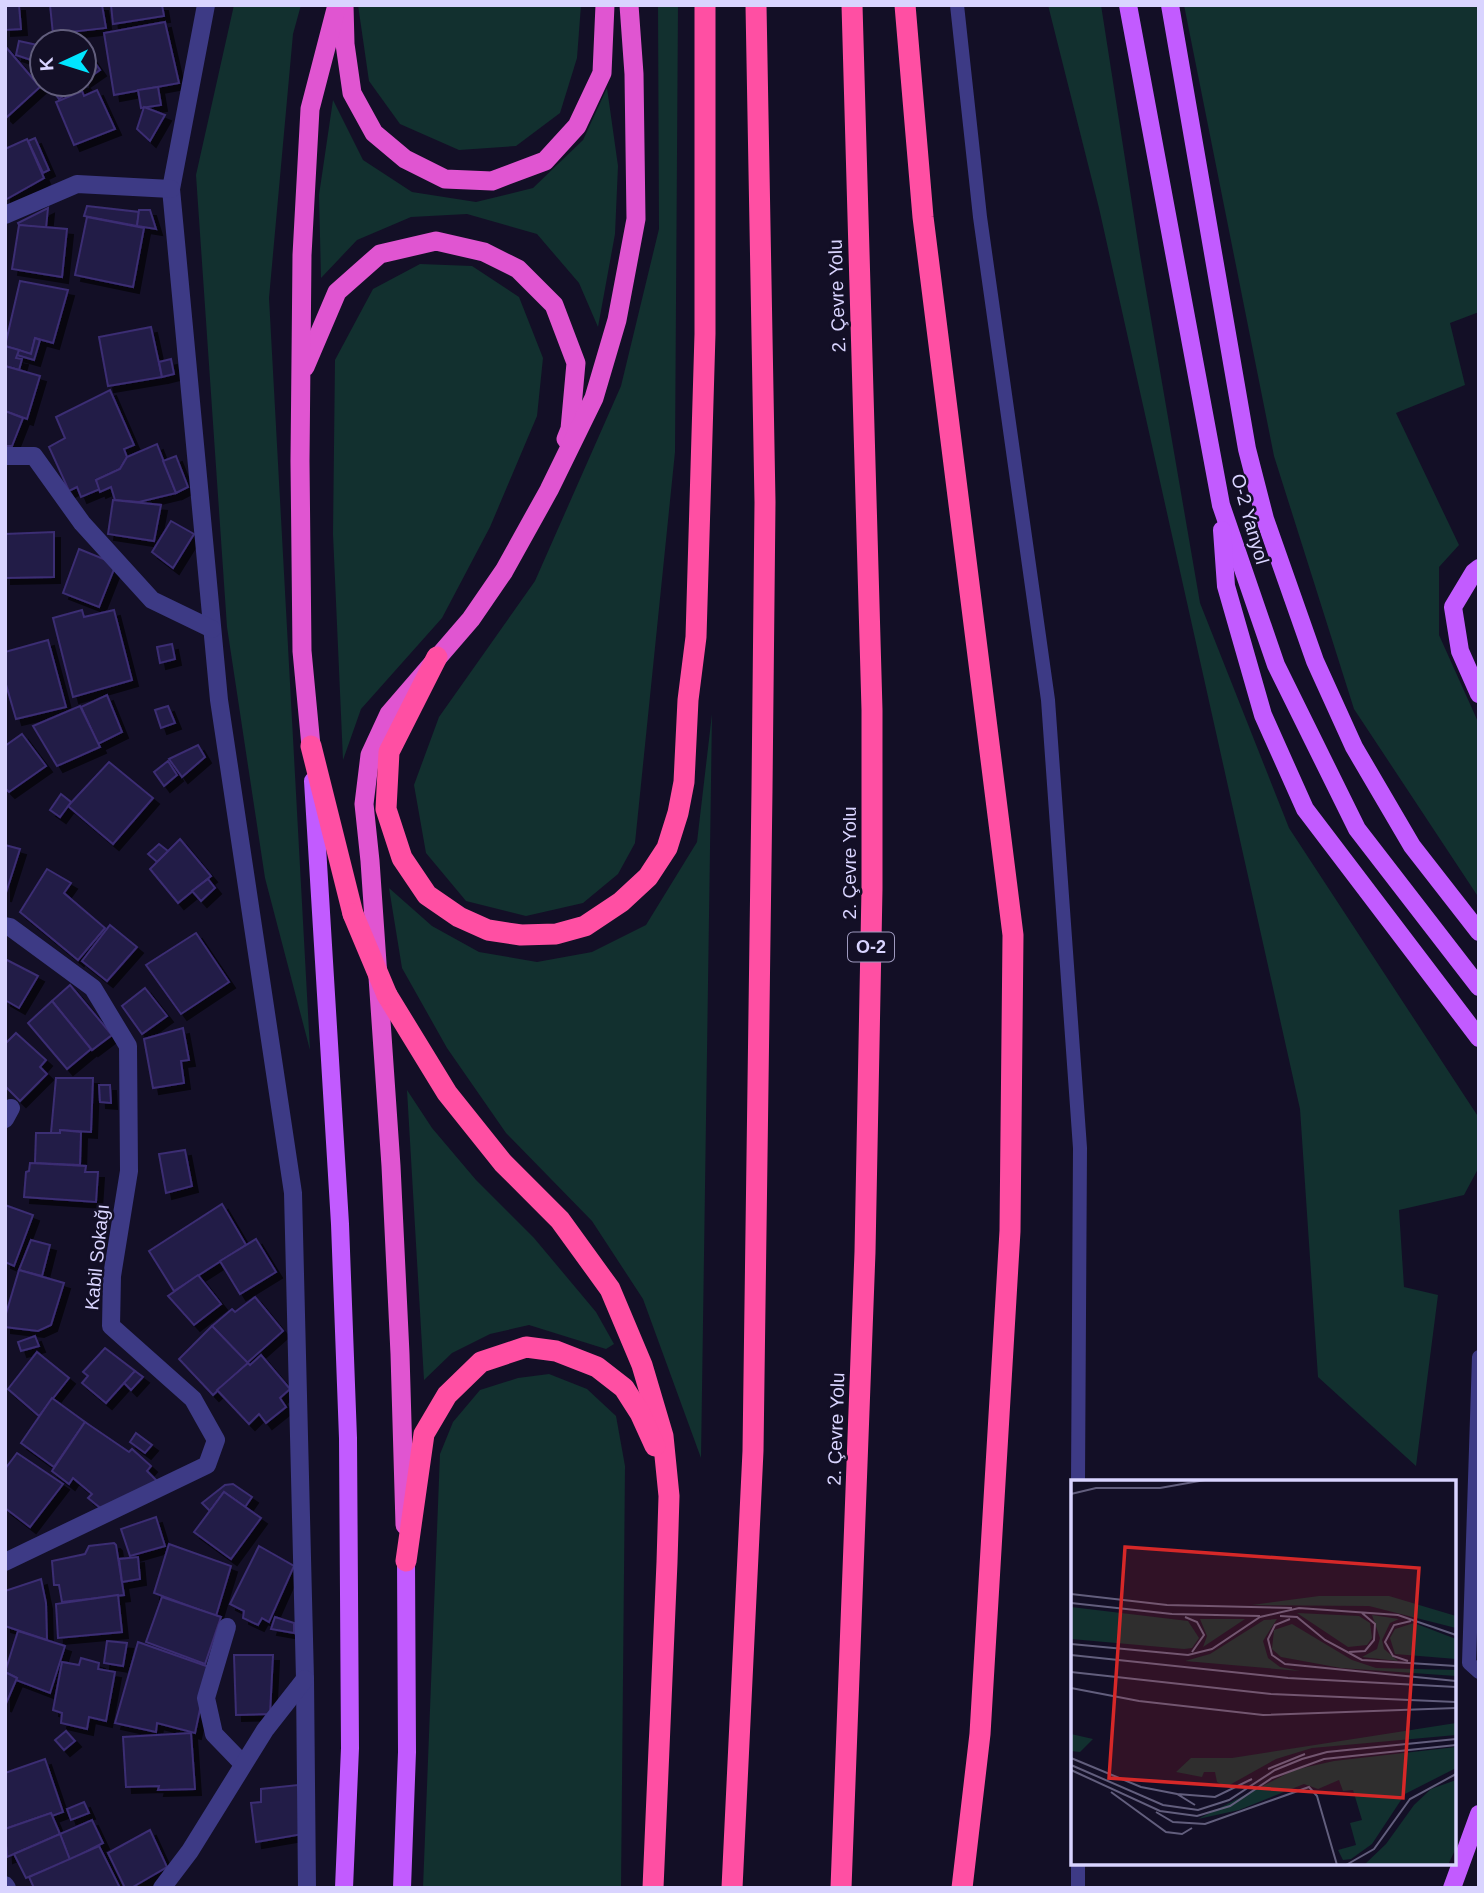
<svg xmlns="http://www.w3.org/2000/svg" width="1484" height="1893" font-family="Arial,sans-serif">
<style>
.green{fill:#12302f}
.building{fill:#241b47;stroke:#3b2d73;stroke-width:2;filter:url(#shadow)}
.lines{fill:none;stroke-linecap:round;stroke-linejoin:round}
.service{stroke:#3d3a85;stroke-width:14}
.minor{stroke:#3d3a85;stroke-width:18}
.primary{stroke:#c25bff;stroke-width:18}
.trunk{stroke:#e055d1;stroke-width:19}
.motorway{stroke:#ff4fa3;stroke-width:21}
.motorway-bridge{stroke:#ff4fa3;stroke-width:21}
.labels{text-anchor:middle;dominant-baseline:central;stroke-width:5;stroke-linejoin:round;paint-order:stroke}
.shield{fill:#130f26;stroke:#9e99be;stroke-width:2}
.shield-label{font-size:18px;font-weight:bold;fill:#d9d4ff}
.street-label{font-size:19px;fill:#d9d4ff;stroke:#130f26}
.inset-road{fill:none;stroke:#625e7d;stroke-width:2}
.view{fill:#d62828;fill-opacity:0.15;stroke:#d62828;stroke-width:3.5}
.inset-edge{fill:none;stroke:#d9d4ff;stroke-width:3.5}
</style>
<defs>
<filter id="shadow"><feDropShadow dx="6" dy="6" stdDeviation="0" flood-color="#0009"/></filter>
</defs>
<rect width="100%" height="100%" fill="#130f26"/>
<g class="green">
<polygon points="234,5 301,5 293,34 269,298 310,1050 265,878 227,627 196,175"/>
<polygon points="358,5 581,5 577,58 560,113 516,146 459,150 400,124 369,81"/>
<polygon points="658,5 678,5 675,452 635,843 618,874 583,903 526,916 466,901 426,853 414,785 439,717 535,581 621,386 659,229"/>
<polygon points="1048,5 1101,5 1140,255 1200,603 1289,828 1479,1118 1479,1167 1464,1195 1399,1210 1404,1287 1438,1295 1416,1466 1318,1377 1300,1109 1099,208"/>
<polygon points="1184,5 1479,5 1479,312 1450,323 1465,385 1396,413 1459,545 1439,567 1439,635 1479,724 1479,898 1354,709 1274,456"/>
<polygon points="607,88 618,166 615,234 598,327 579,283 537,234 467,214 411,217 357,240 321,278 319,195 333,100 363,160 412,192 476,202 533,188 583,140"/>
<polygon points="420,264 472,266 519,297 543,358 537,416 490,527 442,618 361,709 343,760 333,534 335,360 373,289"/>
<polygon points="712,714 701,1458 643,1299 592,1221 506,1133 447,1048 402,968 389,888 432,926 479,952 537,962 592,952 646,925 697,842"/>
<polygon points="407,1090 432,1128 476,1180 534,1238 596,1312 614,1344 606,1349 529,1325 490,1334 452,1353 424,1380"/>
<polygon points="549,1374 587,1389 616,1416 625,1466 621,1888 423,1888 440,1454 453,1422 480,1390 518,1378"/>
</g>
<g class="building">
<polygon points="5,5 19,5 21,29 5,30"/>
<polygon points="50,5 102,5 106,28 53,34"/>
<polygon points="111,5 162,5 164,16 113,24"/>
<polygon points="165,22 179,83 114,95 104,33"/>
<polygon points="19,41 42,46 37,62 16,55"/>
<polygon points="5,46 40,87 7,117 5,115"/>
<polygon points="84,47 100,70 84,81"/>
<polygon points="84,83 85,84 77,89 76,87 59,99 48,84"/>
<polygon points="158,87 161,105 141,108 138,90"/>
<polygon points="97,90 115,129 74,145 56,102 82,91 84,96"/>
<polygon points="144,107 165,115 150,141 137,129"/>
<polygon points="35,138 49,170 43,173 28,141"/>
<polygon points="27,139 44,178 5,200 5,149"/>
<polygon points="87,206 139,212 137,226 84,216"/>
<polygon points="48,208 46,228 19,225 18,223"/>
<polygon points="139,210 150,210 156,229 137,226"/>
<polygon points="87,217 144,228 133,287 75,275"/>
<polygon points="19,225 67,229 62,277 12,269"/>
<polygon points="20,281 68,290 53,343 35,338 31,354 5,346"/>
<polygon points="151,327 162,377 108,386 99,337"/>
<polygon points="35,338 40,340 34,360 17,355 19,350 31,354"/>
<polygon points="5,346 19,350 16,358 22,359 19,370 5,366"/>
<polygon points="171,359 174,374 162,377 159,362"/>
<polygon points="5,366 40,376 27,419 5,411"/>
<polygon points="110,390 134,445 124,449 127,457 120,469 96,480 100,489 81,497 77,487 69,491 49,447 65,438 56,417"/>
<polygon points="5,411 23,418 12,446 5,446"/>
<polygon points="157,444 176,493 139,502 115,500 111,487 100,492 96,480 120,469 127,457"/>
<polygon points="176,456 188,487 176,493 163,461"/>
<polygon points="113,500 161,505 154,541 108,534"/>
<polygon points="171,521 194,534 173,568 152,552"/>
<polygon points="54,532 54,577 5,578 5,534"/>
<polygon points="79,549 116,564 99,607 63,593"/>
<polygon points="82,610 84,617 114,610 132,680 73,697 53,618"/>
<polygon points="48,640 66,707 16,719 5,681 5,652"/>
<polygon points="172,644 175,659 160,663 157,647"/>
<polygon points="107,695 122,732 98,744 81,707"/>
<polygon points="80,706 100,747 57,766 33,726"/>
<polygon points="168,706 175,723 161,728 155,710"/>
<polygon points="22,734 46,766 9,792 5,788 5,746"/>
<polygon points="198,745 205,757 182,777 169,759"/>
<polygon points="168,761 177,775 164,786 154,772"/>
<polygon points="109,762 153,798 113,844 68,806"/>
<polygon points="61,794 71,802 60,817 50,810"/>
<polygon points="180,839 211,876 178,903 150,869"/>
<polygon points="159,844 168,851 157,862 148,854"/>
<polygon points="5,845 20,849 5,896"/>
<polygon points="47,869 71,883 64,893 105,928 78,960 20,912"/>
<polygon points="208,879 215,888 201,901 192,891"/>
<polygon points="110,925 137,947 107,981 82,961"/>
<polygon points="196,933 229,982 181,1014 146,965"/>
<polygon points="5,959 38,976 19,1008 5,1000"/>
<polygon points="70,985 112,1035 92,1050 52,1001"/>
<polygon points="145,988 167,1016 142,1034 122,1006"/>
<polygon points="52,1001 91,1049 67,1069 28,1023"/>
<polygon points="183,1028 189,1060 181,1061 184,1083 153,1088 144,1039"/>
<polygon points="16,1033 46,1060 40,1067 47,1074 20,1101 5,1086 5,1044"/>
<polygon points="56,1078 93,1078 91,1132 60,1130 60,1133 51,1133"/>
<polygon points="99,1085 110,1085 111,1103 100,1102"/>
<polygon points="60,1130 81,1132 80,1165 35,1163 36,1133 60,1133"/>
<polygon points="185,1150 192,1186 166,1193 159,1154"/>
<polygon points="30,1163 86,1166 85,1172 98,1172 96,1202 24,1197 26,1172 29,1171"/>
<polygon points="222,1204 246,1245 174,1291 149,1251"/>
<polygon points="5,1205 33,1215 14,1266 5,1262"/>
<polygon points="256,1239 276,1272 240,1294 220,1261"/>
<polygon points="31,1240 50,1245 42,1276 19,1270"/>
<polygon points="19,1270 64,1283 51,1325 38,1331 5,1327 5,1317"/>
<polygon points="198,1275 221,1304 194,1325 168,1296"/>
<polygon points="255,1297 283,1331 247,1363 212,1326 232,1309 235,1312"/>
<polygon points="212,1326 248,1363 213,1395 179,1359"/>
<polygon points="35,1336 39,1346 21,1351 18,1342"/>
<polygon points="105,1348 135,1371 106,1403 82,1383 88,1376 83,1372"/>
<polygon points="37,1352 69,1378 39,1416 8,1389"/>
<polygon points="261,1355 290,1389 280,1398 286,1407 266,1423 259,1414 249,1424 217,1390 248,1363 250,1365"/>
<polygon points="135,1371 143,1377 131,1390 124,1383"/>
<polygon points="52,1398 85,1422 54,1467 21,1443"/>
<polygon points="85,1422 129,1452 132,1449 151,1466 147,1471 160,1484 104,1511 88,1498 92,1494 73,1478 69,1484 52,1471"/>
<polygon points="136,1433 152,1445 145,1453 130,1442"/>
<polygon points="17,1453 63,1484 30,1527 5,1508 5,1469"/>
<polygon points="233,1484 252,1497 245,1507 224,1492 210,1511 202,1503 225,1485"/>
<polygon points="224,1492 261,1518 231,1559 194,1532"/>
<polygon points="156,1517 165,1546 130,1556 121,1529"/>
<polygon points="114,1543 116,1545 124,1595 62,1602 59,1585 54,1585 52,1561 85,1554 89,1546"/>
<polygon points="169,1544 231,1566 216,1616 154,1593"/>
<polygon points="259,1546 294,1566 269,1622 262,1618 258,1625 243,1618 244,1611 230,1604"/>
<polygon points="138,1557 140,1579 122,1582 119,1559"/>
<polygon points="41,1579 46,1603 47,1640 5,1626 5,1591"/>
<polygon points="118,1595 122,1632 58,1638 56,1604"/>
<polygon points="162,1597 221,1617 205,1664 146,1642"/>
<polygon points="275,1617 294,1623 294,1633 271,1629"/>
<polygon points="18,1631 65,1646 50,1693 16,1680 17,1678 5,1672"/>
<polygon points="107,1641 127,1643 123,1666 104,1663"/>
<polygon points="138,1642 209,1667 195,1733 157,1723 156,1732 115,1723"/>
<polygon points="234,1655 273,1655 270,1714 236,1715"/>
<polygon points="81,1658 99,1663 98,1669 115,1672 106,1721 89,1717 87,1729 61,1723 62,1713 53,1710 62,1662 79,1665"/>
<polygon points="5,1672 17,1678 5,1706"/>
<polygon points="66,1731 75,1741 64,1750 55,1740"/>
<polygon points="191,1733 195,1789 158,1790 159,1786 126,1787 123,1737"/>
<polygon points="45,1759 63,1812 52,1816 51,1813 5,1829 5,1773"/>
<polygon points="298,1785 303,1834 256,1842 251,1803 261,1802 261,1789"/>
<polygon points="84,1802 89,1813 71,1820 67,1809"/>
<polygon points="51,1813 60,1834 7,1857 5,1829"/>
<polygon points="92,1820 103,1843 70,1860 60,1834"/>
<polygon points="150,1830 167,1867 131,1888 125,1888 108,1853"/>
<polygon points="60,1834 70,1860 26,1878 14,1854"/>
<polygon points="99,1846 120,1888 34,1888 29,1877"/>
</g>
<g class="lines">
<g class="service">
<polyline points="957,5 980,217 1048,700 1080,1148 1078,1482"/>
<polyline points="1479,1357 1469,1663 1479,1672"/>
<polyline points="1078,1863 1078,1888"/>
</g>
<g class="minor">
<polyline points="206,5 171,189 219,700 293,1193 305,1679 307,1888"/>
<polyline points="5,215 77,184 171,189"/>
<polyline points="5,456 34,456 82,523 152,600 212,629"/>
<polyline points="5,926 10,927 93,988 128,1046 129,1171 112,1276 111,1326 193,1399 216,1440 207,1465 5,1562"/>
<polyline points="5,1119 11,1108"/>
<polyline points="227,1627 206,1698 214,1734 243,1764"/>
<polyline points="5,1885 7,1888"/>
<polyline points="162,1888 190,1851 265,1730 305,1679"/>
</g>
<g class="primary">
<polyline points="1128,5 1221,505 1276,665 1357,829 1479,987"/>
<polyline points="1170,5 1247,449 1265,519 1315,661 1354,747 1412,846 1479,932"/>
<polyline points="1222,530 1226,586 1263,715 1305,809 1479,1038"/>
<polyline points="1479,568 1474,572 1453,607 1460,651 1479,694"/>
<polyline points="313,781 340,1224 348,1438 350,1748 344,1888"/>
<polyline points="402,1888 407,1752 406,1561"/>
<polyline points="1452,1888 1479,1814"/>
</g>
<g class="trunk">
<polyline points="344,5 345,44 352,93 374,133 405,159 445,179 492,181 545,161 577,126 602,73 605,5"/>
<polyline points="305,367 337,292 380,254 436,241 484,252 518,269 554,305 576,363 570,429 566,439"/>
<polyline points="311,746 302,651 300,461 302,255 310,109 337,5"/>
<polyline points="405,1525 400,1354 391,1166 370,861 364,804 370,755 389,714 471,619 504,571 549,490 594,398 617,320 636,219 634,74 629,5"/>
</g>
<g class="motorway">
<polyline points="905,5 923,217 1013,935 1010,1231 980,1734 962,1888"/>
<polyline points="437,657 389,752 386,809 402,858 427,895 459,917 488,930 521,935 556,934 585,926 621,902 648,877 667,848 678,813 684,782 688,700 696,637 705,334 705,5"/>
<polyline points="311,746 353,914"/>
<polyline points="387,995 447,1093 503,1163 560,1220 610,1289 642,1365 663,1436 669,1496 667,1562 653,1888"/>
<polyline points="406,1561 424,1434 447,1395 481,1362 526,1347 556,1351 597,1367 624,1388 640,1413 655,1446"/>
<polyline points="732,1888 753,1451 762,790 765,502 756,5"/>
<polyline points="841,1888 865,1252 872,889 872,710 852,5"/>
</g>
<polyline class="motorway-bridge" points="353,914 387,995"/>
</g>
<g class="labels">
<rect class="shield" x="848" y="932.5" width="46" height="29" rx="5"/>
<g class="shield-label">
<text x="871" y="947">O-2</text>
</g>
<g class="street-label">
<text transform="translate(837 296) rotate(-92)">2. Çevre Yolu</text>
<text transform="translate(1250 519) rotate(74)">O-2 Yanyol</text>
<text transform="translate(849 863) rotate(-90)">2. Çevre Yolu</text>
<text transform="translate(97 1257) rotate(-84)">Kabil Sokağı</text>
<text transform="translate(836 1429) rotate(-88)">2. Çevre Yolu</text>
</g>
</g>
<g transform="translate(1071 1480)">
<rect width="385" height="385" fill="#130f26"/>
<path d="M248,116h70l67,20v12l-87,-22 -117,-1zM0,127l117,14 11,17 -7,10 -8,1 -113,-10zM226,133l62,3 11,7 2,15 -5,7 -19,2zM301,135l27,4 -9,4 -8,17 2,9 14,12 -36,-4 15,-8 3,-11zM129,139h45l-42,28 4,-11zM206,139l-14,22 5,17 12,9 20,4 -115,-10 25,-7 54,-34zM343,143l42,16v20l-61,-5 -5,-16 5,-9zM221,144l60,36 24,8 80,2v6l-115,-8 -60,-11 -9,-8 2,-19zM385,243v12l-144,13 -36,11 -50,28 -9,-5 -2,-10h-11l-2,5 -26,-5 15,-14h41zM0,254l22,5 -13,13 -9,-1zM385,267v21l-51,26 -33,50 -21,15 -8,1 -5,-10 18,-5 -6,-22 12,-3 -9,-30 -10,1 -4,-11 -21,9 -14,-5 -65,26 -41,9 96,-49 40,-9zM385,300v68l-8,17h-84l22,-21 28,-39 17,-16z" fill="#12302f"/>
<path class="inset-road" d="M0,14l25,-6h64l45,-8M0,114l96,11 125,3M0,123l101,11M101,134l88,2M209,136l17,1 28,23 37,20 94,6M114,137l12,5 7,13 -12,17M219,139l-15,6 -7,14 4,16 13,9 171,17M0,164l117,11 24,-6 48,-32 39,-9 99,7 58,20M278,172l16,-1 9,-11 1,-16 -13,-11M0,175l217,23 168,9M337,181l-15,-5 -8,-14 9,-17 17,-4M0,192l200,22 185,8M0,208l68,13 124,14 193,-7M0,278l70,29 36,7 18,11M0,285l92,40 35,5 31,-10 46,-30 27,-11 25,-7 129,-13M197,289l37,-15M0,290l89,41 37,5 33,-10 42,-28 52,-19 132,-14M40,312l55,40 16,2 10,-6M106,314l38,3 37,-18M85,332l17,10 32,2 104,-37 8,9 20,69M275,385l28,-16 36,-50 46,-25"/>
<path class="view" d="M54,67l294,21 -16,230 -294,-20z"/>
<rect width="385" height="385" class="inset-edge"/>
</g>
<rect width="1484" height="1893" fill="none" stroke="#d9d4ff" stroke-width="14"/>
<g transform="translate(63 63) rotate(266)"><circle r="33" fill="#130f26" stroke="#625e7d" stroke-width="2"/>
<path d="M0-5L12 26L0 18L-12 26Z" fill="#00e5ff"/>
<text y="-10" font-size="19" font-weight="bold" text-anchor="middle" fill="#d9d4ff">K</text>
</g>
</svg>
